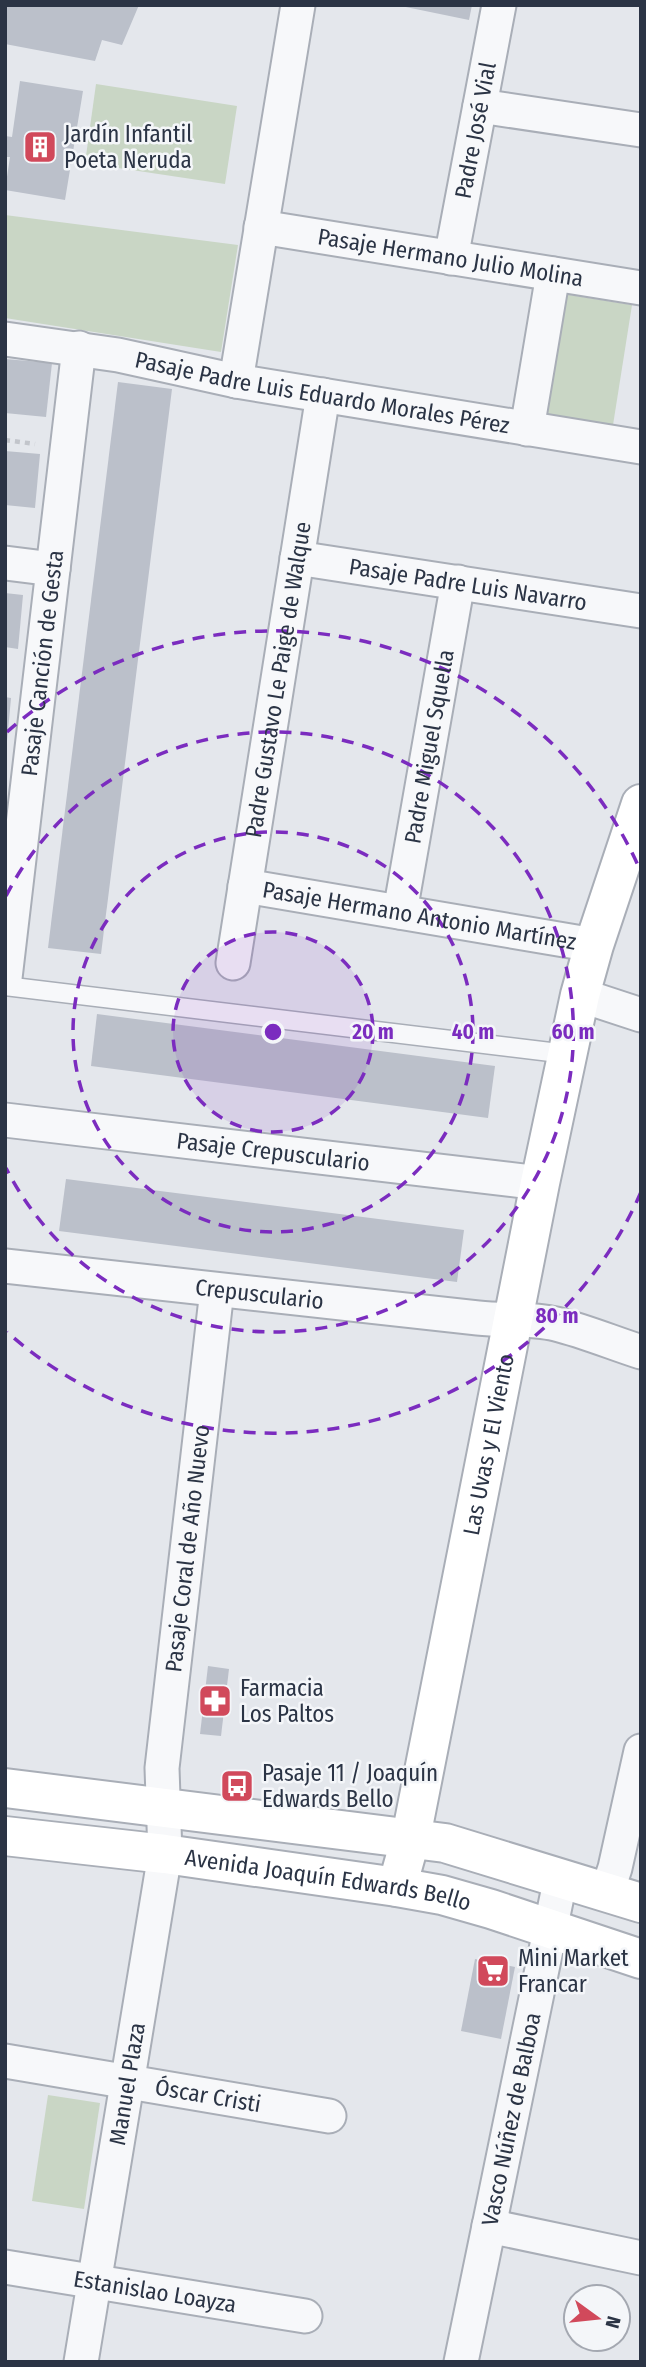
<svg xmlns="http://www.w3.org/2000/svg" width="646" height="2367" font-family="'Fira Sans Condensed',sans-serif">
<style>
.green{fill:#c9d6c5}
.building{fill:#bbc0ca}
.lines{fill:none;stroke-linecap:round;stroke-linejoin:round}
.lane-casing{stroke:#a9aeb7;stroke-width:21}
.street-casing{stroke:#a9aeb7;stroke-width:37}
.secondary-casing{stroke:#a9aeb7;stroke-width:42}
.path{stroke:#c2c5cb;stroke-width:4.5;stroke-dasharray:5 5;stroke-linecap:butt}
.lane{stroke:#f7f8fa;stroke-width:18}
.street{stroke:#f7f8fa;stroke-width:33}
.secondary{stroke:#fff;stroke-width:38}
.ring{fill:none;stroke:#7b2cbf;stroke-width:3.5;stroke-dasharray:12 9}
.labels{text-anchor:middle;dominant-baseline:central;stroke-width:5;stroke-linejoin:round;paint-order:stroke}
.street-label{font-size:23px;fill:#2b3445;stroke:#f4f6f9}
.poi-label{font-size:23px;fill:#2b3445;stroke:#f4f6f9;text-anchor:start}
.centre{fill:#7b2cbf;stroke:#f4f6f9;stroke-width:3.5}
.ring-label{font-size:21px;text-anchor:middle;font-weight:bold;fill:#7b2cbf;stroke:#f4f6f9;stroke-width:5;stroke-linejoin:round;paint-order:stroke}
</style>
<rect width="100%" height="100%" fill="#e4e7ec"/>
<g class="green">
<polygon points="96,84 237,106 225,184 85,163"/>
<polygon points="5,215 238,245 221,352 5,318"/>
<polygon points="557,293 632,305 613,425 538,413"/>
<polygon points="48,2095 100,2103 84,2209 32,2201"/>
</g>
<g class="building">
<polygon points="5,5 139,5 122,45 102,40 95,61 5,44"/>
<polygon points="396,5 472,5 469,20"/>
<polygon points="20,81 83,91 65,200 5,190 10,157 5,157 5,136 12,137"/>
<polygon points="5,359 52,363 46,417 5,413"/>
<polygon points="118,382 172,389 101,954 48,948"/>
<polygon points="5,451 40,454 35,508 5,505"/>
<polygon points="5,593 23,595 18,649 5,647"/>
<polygon points="5,697 11,698 7,741 5,741"/>
<polygon points="97,1014 495,1066 488,1118 91,1066"/>
<polygon points="66,1179 464,1230 457,1282 59,1231"/>
<polygon points="208,1666 229,1669 221,1736 200,1734"/>
<polygon points="475,1959 515,1967 501,2039 461,2031"/>
</g>
<g class="lines">
<defs>
<polyline id="lane" points="5,986 567,1054"/>
<g id="street">
<polyline points="480,106 641,130"/>
<path id="s1" d="M261,227l380,61"/>
<path id="s2" d="M451,258l48,-253"/>
<path id="s3" d="M5,339l113,16 118,26 405,66"/>
<polyline points="236,381 298,5"/>
<polyline points="527,429 553,274"/>
<path id="s4" d="M297,558l344,53"/>
<polyline points="5,563 53,569"/>
<path id="s5" d="M245,886l349,59"/>
<path id="s6" d="M400,912l58,-330"/>
<path id="s7" d="M233,963l90,-568"/>
<path id="s8" d="M5,978l74,-630"/>
<polyline points="580,995 641,1015"/>
<path id="s9" d="M5,1120l535,63"/>
<path id="s10" d="M5,1266l473,52c25,3 54,0 78,6 28,7 57,19 85,28"/>
<polyline points="607,1892 615,1868 641,1751"/>
<path id="s11" d="M5,2061l324,55"/>
<polyline points="489,2226 641,2258"/>
<path id="s12" d="M5,2267l300,49"/>
<path id="s13" d="M81,2362l84,-508 -3,-86 55,-478"/>
<path id="s14" d="M461,2362l100,-485"/>
</g>
<g id="secondary">
<polyline points="5,1788 445,1843 641,1903"/>
<path id="s15" d="M5,1836l160,18 232,33 45,8 49,14 150,50"/>
<path id="s16" d="M397,1887l14,-50 129,-654 40,-188 14,-50 47,-141"/>
</g>
</defs>
<use href="#lane" class="lane-casing"/>
<use href="#street" class="street-casing"/>
<use href="#secondary" class="secondary-casing"/>
<polyline class="path" points="5,440 35,444"/>
<use href="#lane" class="lane"/>
<use href="#street" class="street"/>
<use href="#secondary" class="secondary"/>
</g>
<circle cx="273" cy="1032" r="100" fill="#7b2cbf" fill-opacity=".12"/>
<g class="ring">
<circle cx="273" cy="1032" r="100"/>
<circle cx="273" cy="1032" r="200"/>
<path d="M6 896A300 300 0 1 1 6 1168"/>
<path d="M641 1192A401 401 0 0 1 7 1332M7 732A401 401 0 0 1 641 872"/>
</g>
<defs>
<symbol id="building-square" viewBox="-11 -11 22 22"><rect x="-9" y="-9" width="18" height="18" rx="4" fill="#d1495b" stroke="#f4f6f9"/><path d="M-4-6H4V6H1V3H-1V6H-4ZM-2.5-4.3h1.7v1.8h-1.7ZM.8-4.3h1.7v1.8H.8ZM-2.5-1h1.7V.8h-1.7ZM.8-1h1.7V.8H.8Z" fill="#fff"/></symbol>
<symbol id="pharmacy-square" viewBox="-11 -11 22 22"><rect x="-9" y="-9" width="18" height="18" rx="4" fill="#d1495b" stroke="#f4f6f9"/><path d="M-2-6h4v4h4v4h-4v4h-4v-4h-4v-4h4Z" fill="#fff"/></symbol>
<symbol id="bus-square" viewBox="-11 -11 22 22"><rect x="-9" y="-9" width="18" height="18" rx="4" fill="#d1495b" stroke="#f4f6f9"/><path d="M-5-6H5V4H4V6H2V4H-2V6H-4V4H-5ZM-3.5-4V0h7V-4ZM-3.5 1.2v1.5H-2V1.2ZM2 1.2v1.5H3.5V1.2Z" fill="#fff"/></symbol>
<symbol id="supermarket-square" viewBox="-11 -11 22 22"><rect x="-9" y="-9" width="18" height="18" rx="4" fill="#d1495b" stroke="#f4f6f9"/><path d="M-6-5.5h2.5l.6 2H6L4.5 2H-2.5L-4.4-4H-6ZM-1.5 3.2a1.3 1.3 0 1 0 .1 0ZM3 3.2a1.3 1.3 0 1 0 .1 0Z" fill="#fff"/></symbol>
</defs>
<g fill-rule="evenodd">
<use href="#building-square" x="21" y="128" width="38" height="38"/>
<use href="#pharmacy-square" x="196" y="1682" width="38" height="38"/>
<use href="#bus-square" x="218" y="1767" width="38" height="38"/>
<use href="#supermarket-square" x="474" y="1952" width="38" height="38"/>
</g>
<g class="labels">
<g class="street-label">
<text stroke="none"><textPath href="#s2" startOffset="130">Padre José Vial</textPath></text>
<text stroke="none"><textPath href="#s1" startOffset="192">Pasaje Hermano Julio Molina</textPath></text>
<text stroke="none"><textPath href="#s3" startOffset="322">Pasaje Padre Luis Eduardo Morales Pérez</textPath></text>
<text stroke="none"><textPath href="#s4" startOffset="173">Pasaje Padre Luis Navarro</textPath></text>
<text stroke="none"><textPath href="#s8" startOffset="317">Pasaje Canción de Gesta</textPath></text>
<text stroke="none"><textPath href="#s7" startOffset="287">Padre Gustavo Le Paige de Walque</textPath></text>
<text stroke="none"><textPath href="#s6" startOffset="168">Padre Miguel Squella</textPath></text>
<text stroke="none"><textPath href="#s5" startOffset="177">Pasaje Hermano Antonio Martínez</textPath></text>
<text stroke="none"><textPath href="#s9" startOffset="270">Pasaje Crepusculario</textPath></text>
<text stroke="none"><textPath href="#s10" startOffset="256">Crepusculario</textPath></text>
<text stroke="none"><textPath href="#s16" startOffset="452">Las Uvas y El Viento</textPath></text>
<text stroke="none"><textPath href="#s13" startOffset="822">Pasaje Coral de Año Nuevo</textPath></text>
<text stroke="none"><textPath href="#s15" startOffset="326">Avenida Joaquín Edwards Bello</textPath></text>
<text stroke="none"><textPath href="#s13" startOffset="282">Manuel Plaza</textPath></text>
<text stroke="none"><textPath href="#s11" startOffset="206">Óscar Cristi</textPath></text>
<text stroke="none"><textPath href="#s14" startOffset="248">Vasco Núñez de Balboa</textPath></text>
<text stroke="none"><textPath href="#s12" startOffset="152">Estanislao Loayza</textPath></text>
</g>
<g class="poi-label">
<text x="64" y="134">Jardín Infantil<tspan x="64" dy="26">Poeta Neruda</tspan></text>
<text x="240" y="1688">Farmacia<tspan x="240" dy="26">Los Paltos</tspan></text>
<text x="262" y="1773">Pasaje 11 / Joaquín<tspan x="262" dy="26">Edwards Bello</tspan></text>
<text x="518" y="1958">Mini Market<tspan x="518" dy="26">Francar</tspan></text>
</g>
</g>
<circle cx="273" cy="1032" r="10" class="centre"/>
<g class="ring-label">
<text x="373" y="1039">20 m</text>
<text x="473" y="1039">40 m</text>
<text x="573" y="1039">60 m</text>
<text x="557" y="1323">80 m</text>
</g>
<rect width="646" height="2367" fill="none" stroke="#2b3445" stroke-width="14"/>
<g transform="translate(597 2318) rotate(105)"><circle r="33" fill="#f4f6f9" stroke="#a4a8b1" stroke-width="2"/>
<path d="M0-5L12 26L0 18L-12 26Z" fill="#d1495b"/>
<text y="-10" font-size="19" font-weight="bold" text-anchor="middle" fill="#2b3445">N</text>
</g>
</svg>
